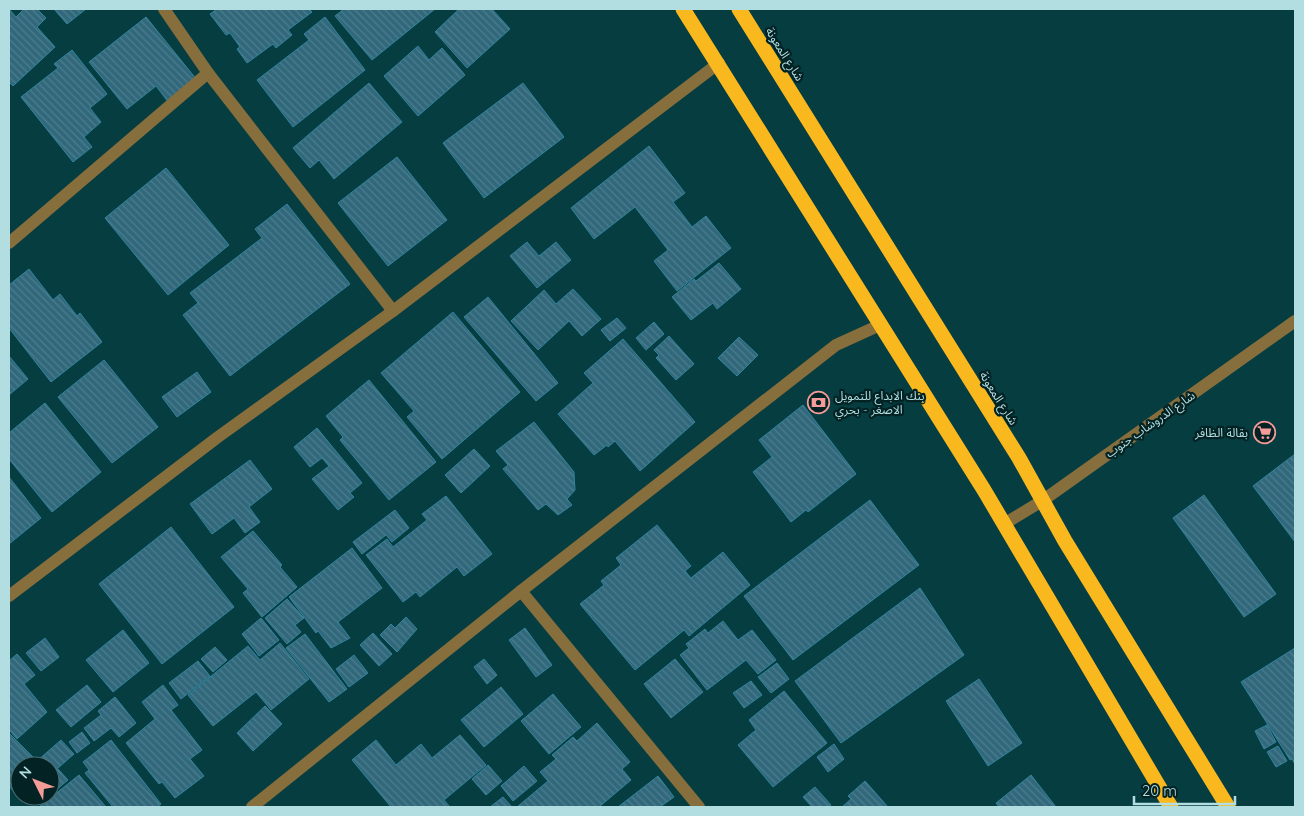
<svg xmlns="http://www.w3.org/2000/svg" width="1304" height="816" font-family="Quicksand,'Noto Sans Arabic',sans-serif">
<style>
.building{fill:url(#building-back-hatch);stroke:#30849e}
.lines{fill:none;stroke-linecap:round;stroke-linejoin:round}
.minor{stroke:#876e3d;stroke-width:12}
.highway{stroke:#f9b91e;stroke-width:15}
.labels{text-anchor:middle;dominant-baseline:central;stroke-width:4.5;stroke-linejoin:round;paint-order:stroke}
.street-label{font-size:12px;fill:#b3dee1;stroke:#032224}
.poi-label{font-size:12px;fill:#b3dee1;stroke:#032224;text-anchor:start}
</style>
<defs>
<pattern id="building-back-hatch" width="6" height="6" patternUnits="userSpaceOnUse" patternTransform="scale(1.25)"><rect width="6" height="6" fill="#31687b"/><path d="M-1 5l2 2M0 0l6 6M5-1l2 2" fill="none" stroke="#4c7d8d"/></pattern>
</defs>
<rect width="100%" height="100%" fill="#063d41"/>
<g class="building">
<polygon points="9,9 16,17 24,9 37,9 46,18 37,27 55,47 13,86 9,82"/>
<polygon points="54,9 86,9 67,24"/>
<polygon points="217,9 309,9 312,12 288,30 292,35 276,48 273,44 247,63 237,49 240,47 230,33 226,35 210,14"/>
<polygon points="344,9 435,9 372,60 335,16"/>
<polygon points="459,9 492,9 510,29 467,68 435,32"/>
<polygon points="146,17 197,80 169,103 156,86 127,109 89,62"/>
<polygon points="325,17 365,70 293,127 257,80 309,40 304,34"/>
<polygon points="418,46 429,60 442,48 465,75 418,116 384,76"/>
<polygon points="72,50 107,94 90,108 101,122 84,137 92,147 73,162 21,97 58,68 54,64"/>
<polygon points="369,83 402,122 334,179 319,160 310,168 293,148"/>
<polygon points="523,83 564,137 484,198 443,143"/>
<polygon points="649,146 685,193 673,202 692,227 706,216 731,248 677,291 654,261 668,250 635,207 594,239 571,208"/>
<polygon points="397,157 447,220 388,266 338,203"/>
<polygon points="166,168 229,245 168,295 105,218"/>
<polygon points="287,204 350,284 230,376 183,315 198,303 190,293 262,238 255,229"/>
<polygon points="527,242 539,256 556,242 571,260 537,288 510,256"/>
<polygon points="719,263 741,289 717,309 713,303 691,320 672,297 694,279 696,281"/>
<polygon points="29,269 53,300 60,294 77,316 80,313 102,342 51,382 9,328 9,285"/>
<polygon points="573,289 601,319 582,336 569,321 538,350 511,321 544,290 556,304"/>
<polygon points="488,297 558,383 536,401 464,317"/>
<polygon points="453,312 520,392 442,459 407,417 414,411 381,373"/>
<polygon points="617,318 626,328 610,341 601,330"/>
<polygon points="654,322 664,334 646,350 636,338"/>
<polygon points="669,336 694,364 676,380 656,358 659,355 654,350"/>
<polygon points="739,337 758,355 737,376 718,358"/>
<polygon points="623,339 695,422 640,471 615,441 608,447 607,445 594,455 558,414 593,383 584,373"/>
<polygon points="9,356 28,379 9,395"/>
<polygon points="104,360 158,427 112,463 58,397"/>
<polygon points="197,372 211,392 177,417 162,397"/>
<polygon points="369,380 436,462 389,500 340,440 343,437 326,416"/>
<polygon points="45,403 101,472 52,512 9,459 9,433"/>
<polygon points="803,405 856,474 808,512 806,510 791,522 753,472 772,457 759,440"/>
<polygon points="534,422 574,472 575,490 567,499 572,505 558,515 546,504 538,510 503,469 508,465 496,451"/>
<polygon points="317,428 362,483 350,493 354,497 338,510 312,479 329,466 322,458 310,467 294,447"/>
<polygon points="474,449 490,466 461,493 445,475"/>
<polygon points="1295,454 1295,542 1253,486"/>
<polygon points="250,460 272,489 249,507 260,522 245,533 234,518 212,534 190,504"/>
<polygon points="9,477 41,518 9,544"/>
<polygon points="1204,495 1276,594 1244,617 1173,518"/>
<polygon points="446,496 492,554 464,576 457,567 420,597 416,592 403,602 366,555 387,539 393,547 427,520 422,514"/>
<polygon points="870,500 919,565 793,660 744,596"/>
<polygon points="395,510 409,528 392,542 386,535 362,554 353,542"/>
<polygon points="657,525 691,566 685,571 691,578 723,552 750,585 689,636 684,630 635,670 580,604 604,585 601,581 621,565 616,558"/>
<polygon points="171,527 234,607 162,664 99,584"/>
<polygon points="253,531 282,565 280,567 297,587 262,617 243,593 248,589 221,557"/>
<polygon points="352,548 382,588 338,622 350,638 331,648 318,631 316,633 289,597"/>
<polygon points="920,588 964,655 841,743 795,681"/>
<polygon points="287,599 304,618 295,625 301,632 287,644 265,618"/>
<polygon points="406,617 417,629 397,652 380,635 391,624 395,628"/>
<polygon points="261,618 279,640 259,656 242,634"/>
<polygon points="723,621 738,640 752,630 776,660 758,674 746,660 707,690 680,655 689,648 686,644 705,629 708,633"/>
<polygon points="525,628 552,665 536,677 509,640"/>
<polygon points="123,630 149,663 113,692 86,660"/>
<polygon points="373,633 392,654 379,666 360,645"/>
<polygon points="305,634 347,689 329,702 286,648"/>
<polygon points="45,638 59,657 41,671 26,653"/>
<polygon points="280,643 309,679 271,710 256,692 213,726 188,695 248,646 260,660"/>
<polygon points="215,647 227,660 213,672 201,659"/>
<polygon points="1295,648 1295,764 1292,759 1290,760 1241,682"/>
<polygon points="17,654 35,675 24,684 47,712 17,739 9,730 9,661"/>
<polygon points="354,655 368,673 349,687 336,669"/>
<polygon points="484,659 497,675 487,684 474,667"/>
<polygon points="675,659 703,692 671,718 644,684"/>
<polygon points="198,661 210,676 181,699 169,683"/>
<polygon points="777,663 789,679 771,693 758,677"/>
<polygon points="979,679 1022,743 988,766 946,701"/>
<polygon points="751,681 762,695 744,708 733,693"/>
<polygon points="87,685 101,702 71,727 56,710"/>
<polygon points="163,685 178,705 171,710 202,750 190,759 204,776 175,798 162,782 159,784 126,743 155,719 142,702"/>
<polygon points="501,687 523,714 484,747 461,720"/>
<polygon points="784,691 827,743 773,787 738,745 756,730 749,720"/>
<polygon points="553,694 581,727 549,754 521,721"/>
<polygon points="115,697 136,723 119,737 111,728 94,741 84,728 101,715 98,711"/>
<polygon points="265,706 282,724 253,751 237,733"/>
<polygon points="597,723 630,762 622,769 631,780 599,807 517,807 548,781 540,772 556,759 552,755 573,737 577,741"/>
<polygon points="1267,725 1276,742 1264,749 1255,731"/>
<polygon points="82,732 90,743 77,753 69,742"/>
<polygon points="9,733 37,761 61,740 74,754 50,775 50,766 20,766 20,796 26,796 21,800 9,786"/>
<polygon points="460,735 486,765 444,800 450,807 391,807 352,760 376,740 396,765 421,744 432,758"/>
<polygon points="111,740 161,804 157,807 113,807 85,773 89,770 83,762"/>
<polygon points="834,744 844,759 828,772 817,757"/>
<polygon points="1278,746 1287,761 1276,767 1267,752"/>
<polygon points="488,765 502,781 486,795 472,779"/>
<polygon points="524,766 537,781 513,801 501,786"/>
<polygon points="58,769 68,780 50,795 50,776"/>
<polygon points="79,775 106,807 39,807"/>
<polygon points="1031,775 1056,807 999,807 996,803"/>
<polygon points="658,776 674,797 660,807 618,807"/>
<polygon points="865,781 888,807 842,807 851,799 848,796"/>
<polygon points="815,787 831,805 828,807 812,807 803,797"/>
<polygon points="503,797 512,807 490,807"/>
</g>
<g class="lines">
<g class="minor">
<polyline points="164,9 208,73 393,311"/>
<polyline points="9,243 208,73"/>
<polyline points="1004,524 1042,501 1295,321"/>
<polyline points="521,591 699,807"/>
<polyline points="9,596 218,437 393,311 719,63"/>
<polyline points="252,807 521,591 836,345 880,325"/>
</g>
<g class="highway">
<polyline points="683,9 984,490 1171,807"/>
<polyline points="739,9 1019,458 1065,541 1228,807"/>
</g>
</g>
<defs>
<symbol id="bank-ring" viewBox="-11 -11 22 22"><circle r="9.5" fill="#032224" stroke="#f59b98" stroke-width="1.5"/><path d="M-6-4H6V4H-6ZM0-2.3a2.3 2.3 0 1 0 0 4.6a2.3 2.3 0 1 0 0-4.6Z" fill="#f59b98"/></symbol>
<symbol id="supermarket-ring" viewBox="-11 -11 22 22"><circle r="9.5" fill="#032224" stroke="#f59b98" stroke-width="1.5"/><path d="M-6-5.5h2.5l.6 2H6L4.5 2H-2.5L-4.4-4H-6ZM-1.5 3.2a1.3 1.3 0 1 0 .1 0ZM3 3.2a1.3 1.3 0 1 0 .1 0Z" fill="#f59b98"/></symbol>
</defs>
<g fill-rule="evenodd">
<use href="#bank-ring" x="806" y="390" width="25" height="25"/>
<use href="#supermarket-ring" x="1252" y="420" width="25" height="25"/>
</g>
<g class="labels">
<g class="street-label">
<text transform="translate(785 54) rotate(58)">شارع المعونة</text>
<text transform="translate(999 398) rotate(58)">شارع المعونة</text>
<text transform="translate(1150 424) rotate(-35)">شارع الدروشاب جنوب</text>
</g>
<g class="poi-label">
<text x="835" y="395">بنك الابداع للتمويل<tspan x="835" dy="14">الاصغر - بحري</tspan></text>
<text x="1248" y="432" text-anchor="end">بقالة الظافر</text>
</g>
</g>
<rect width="1304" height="816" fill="none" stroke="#b3dee1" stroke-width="20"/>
<g transform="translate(35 781) rotate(312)"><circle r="24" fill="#032224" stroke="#496d70"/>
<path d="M0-4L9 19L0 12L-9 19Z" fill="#f59b98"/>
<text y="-8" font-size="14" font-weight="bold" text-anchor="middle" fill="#b3dee1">N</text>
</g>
<path d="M1134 796v8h101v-8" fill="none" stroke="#b3dee1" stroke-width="2.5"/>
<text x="1142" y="796" font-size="15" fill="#b3dee1" stroke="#032224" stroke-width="4" paint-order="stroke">20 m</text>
</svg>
